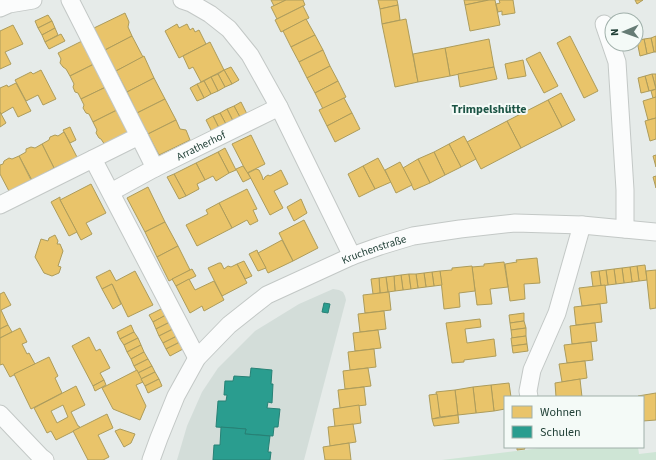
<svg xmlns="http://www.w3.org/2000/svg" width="656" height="460" font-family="'Source Sans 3',sans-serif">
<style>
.built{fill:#d3ddd9}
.green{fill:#cee5d5}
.homes{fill:#e9c46a;stroke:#ad9c5b;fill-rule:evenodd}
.schools{fill:#2a9d8f;stroke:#278175}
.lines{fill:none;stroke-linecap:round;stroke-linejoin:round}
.street-casing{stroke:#c3c8c6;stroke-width:19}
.street{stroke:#fbfcfc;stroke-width:17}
.labels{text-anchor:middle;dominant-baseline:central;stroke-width:4;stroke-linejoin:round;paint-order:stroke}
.street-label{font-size:11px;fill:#214037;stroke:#f4faf7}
.neighbourhood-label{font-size:12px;font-weight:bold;fill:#1c5445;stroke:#f4faf7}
</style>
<rect width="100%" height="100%" fill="#e6ebe9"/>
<polygon class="built" points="333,289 339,290 343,292 345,296 346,300 304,460 177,460 187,426 202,392 218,368 255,331 299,304"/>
<polygon class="green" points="548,447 638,447 639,454 656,452 656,460 442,460"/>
<g class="homes">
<polygon points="271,0 286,0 274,6"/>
<polygon points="286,0 303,0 305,5 277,19 271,7"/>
<polygon points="378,0 397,0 398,5 380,9"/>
<polygon points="464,0 489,0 465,5"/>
<polygon points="489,0 495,0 500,25 470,31 465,5"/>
<polygon points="499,0 513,0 515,13 502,15 502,11 498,12 496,4 500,3"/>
<polygon points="635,0 643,0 637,4"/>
<polygon points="398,5 400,20 382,24 380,9"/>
<polygon points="303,6 309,18 281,32 275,20"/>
<polygon points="125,13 129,22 128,27 132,36 105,50 94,28"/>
<polygon points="48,15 52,21 38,28 35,21"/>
<polygon points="306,19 315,35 291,47 283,31"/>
<polygon points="406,19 418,82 395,87 382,24"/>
<polygon points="52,21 55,28 42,35 38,28"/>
<polygon points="177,24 179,28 187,24 190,30 193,28 195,32 199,30 206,44 179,58 165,31"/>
<polygon points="13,25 23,44 5,52 11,64 0,69 0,31"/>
<polygon points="55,28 58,35 45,42 42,35"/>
<polygon points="61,34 65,41 49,49 45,42"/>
<polygon points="315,35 323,50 299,62 291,47"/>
<polygon points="132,36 143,57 116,71 105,50"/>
<polygon points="570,36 598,91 584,98 557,43"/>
<polygon points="656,36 656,52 654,52 651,38"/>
<polygon points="651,38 654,52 647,54 644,39"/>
<polygon points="489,39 494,67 450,76 445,48"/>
<polygon points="644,39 647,54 640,56 637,41"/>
<polygon points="84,40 94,64 70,76 66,69 63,67 60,63 61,59 58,53"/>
<polygon points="210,42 224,70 201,82 193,67 189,69 183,56"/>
<polygon points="445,48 450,76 418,82 413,54"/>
<polygon points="323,50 330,66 307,78 299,62"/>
<polygon points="540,52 558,86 544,93 526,59"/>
<polygon points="144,56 154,78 127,92 116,71"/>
<polygon points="523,60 526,76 508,79 505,64"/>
<polygon points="94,64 108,86 81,99 78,93 75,92 73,87 74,84 70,76"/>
<polygon points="330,66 338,81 315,93 307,78"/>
<polygon points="231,67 239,80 232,84 224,70"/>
<polygon points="494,67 497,79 460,87 458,74"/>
<polygon points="41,70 56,99 43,105 38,95 26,101 15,80 31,72 33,74"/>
<polygon points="224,70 232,84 225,87 218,74"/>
<polygon points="218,74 225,87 218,91 211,77"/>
<polygon points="652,74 656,74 656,89"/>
<polygon points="652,74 656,89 649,91 645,76"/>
<polygon points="645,76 649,91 641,93 638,78"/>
<polygon points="211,77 218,91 211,94 204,81"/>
<polygon points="154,78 165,99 137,113 127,92"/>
<polygon points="204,81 211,94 204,98 197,84"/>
<polygon points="338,81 346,97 323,109 315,93"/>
<polygon points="16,83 31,111 18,117 13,107 1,114 0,112 0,88 7,85 8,87"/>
<polygon points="197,84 204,98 197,101 190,88"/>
<polygon points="108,86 117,110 93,122 89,114 86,113 83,108 84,105 81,99"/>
<polygon points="656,89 656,97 653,98 651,91"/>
<polygon points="561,93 575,120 562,127 548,100"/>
<polygon points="656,97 656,118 648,120 643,101"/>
<polygon points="344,98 352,113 327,126 319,110"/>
<polygon points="165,99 176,120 148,134 137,113"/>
<polygon points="548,100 562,127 521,148 507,121"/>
<polygon points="241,102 248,116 241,119 234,106"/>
<polygon points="234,106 241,119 234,123 227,109"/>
<polygon points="227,109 234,123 227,126 220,113"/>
<polygon points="117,110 131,132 105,145 101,139 99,138 96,133 97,130 93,122"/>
<polygon points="0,112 6,123 0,127"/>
<polygon points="220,113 227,126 220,130 213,116"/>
<polygon points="352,113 360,129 335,142 327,126"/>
<polygon points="213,116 220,130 213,134 206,120"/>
<polygon points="656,118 656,139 650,141 645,121"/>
<polygon points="176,120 180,129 186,130 190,140 159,155 148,134"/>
<polygon points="507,121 521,148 481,169 467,142"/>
<polygon points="70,127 76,140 70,143 63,130"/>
<polygon points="64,132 78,159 64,166 63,164 54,168 42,144 49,140 50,137 55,135 58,136"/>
<polygon points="251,135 265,164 247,173 232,144"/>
<polygon points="464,136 476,159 461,167 449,144"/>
<polygon points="42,144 54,168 45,173 46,175 33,182 19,156 26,152 26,149 31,147 35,148"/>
<polygon points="449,144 461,167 445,175 434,152"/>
<polygon points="225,148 236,170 229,173 218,152"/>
<polygon points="218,152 229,173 216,181 213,176 205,180 196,163"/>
<polygon points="434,152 445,175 430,183 418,159"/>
<polygon points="656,155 656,167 653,156"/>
<polygon points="19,156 31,180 23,184 10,193 0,174 0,165 3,164 4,161 9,158 12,159"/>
<polygon points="378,158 391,182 375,189 363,166"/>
<polygon points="418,159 430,183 414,190 403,168"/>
<polygon points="400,162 412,185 396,193 385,170"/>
<polygon points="196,163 205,180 197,184 199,189 186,196 174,174"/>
<polygon points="243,166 251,178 243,182 236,169"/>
<polygon points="363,166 375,189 359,197 348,174"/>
<polygon points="256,169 259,170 262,176 263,180 264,179 265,177 268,175 270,176 281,170 288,184 274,191 283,208 270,215 248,173"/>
<polygon points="174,174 186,196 179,199 167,177"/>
<polygon points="656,176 656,188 653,177"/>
<polygon points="91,184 106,213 86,223 92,234 81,240 60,200"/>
<polygon points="148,187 165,222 145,232 127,198"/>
<polygon points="247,189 257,209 253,210 258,221 250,225 247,220 232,228 219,203"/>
<polygon points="60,197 60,200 77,232 69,236 51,202"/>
<polygon points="301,199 307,213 294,221 287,207"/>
<polygon points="219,203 232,228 197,246 186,225 208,214 206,210"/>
<polygon points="304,220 318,248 293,261 279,233"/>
<polygon points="165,222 178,246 157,257 145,232"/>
<polygon points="55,235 58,241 57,244 60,244 63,251 58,266 61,267 59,273 52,276 44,273 35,257 41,239 48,241 49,238"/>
<polygon points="282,240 293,261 268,273 258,253"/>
<polygon points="178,246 190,270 169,281 157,257"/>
<polygon points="257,250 258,253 266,268 258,271 249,254"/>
<polygon points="537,258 540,283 524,284 525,299 510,301 505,264 517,262 516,260"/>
<polygon points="244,261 252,276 245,279 237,264"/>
<polygon points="504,262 508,287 490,289 492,304 477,305 472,267 484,266 484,264"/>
<polygon points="219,263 221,263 224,269 228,266 231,267 237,264 247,283 222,296 208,268"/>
<polygon points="645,265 647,280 639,281 637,266"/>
<polygon points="472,266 475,291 459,293 460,307 444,309 440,271 452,270 452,268"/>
<polygon points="637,266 639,281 632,282 630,267"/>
<polygon points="630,267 632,282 624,283 622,268"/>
<polygon points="622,268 624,283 616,284 614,269"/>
<polygon points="192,269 196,276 176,286 172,279"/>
<polygon points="614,269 616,284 608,285 606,270"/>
<polygon points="110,270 116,281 135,271 153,305 128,317 112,284 102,289 96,277"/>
<polygon points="606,270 608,285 601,286 599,271"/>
<polygon points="656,270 656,308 650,309 646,271"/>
<polygon points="440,271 442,285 434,286 432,272"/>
<polygon points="599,271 601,286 593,287 591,272"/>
<polygon points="432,272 434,286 426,287 424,273"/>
<polygon points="424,273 426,287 418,288 416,274"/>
<polygon points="409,274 411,289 403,290 401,275"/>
<polygon points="409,274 416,274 418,288 411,289"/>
<polygon points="401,275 403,290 395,291 394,276"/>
<polygon points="394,276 395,291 388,292 386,277"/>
<polygon points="386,277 388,292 380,293 379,278"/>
<polygon points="379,278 380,293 373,294 371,279"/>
<polygon points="189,279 195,290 214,281 224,300 204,311 202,306 190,313 176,286"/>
<polygon points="112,284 121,304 113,309 102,289"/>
<polygon points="605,285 607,303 582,306 579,288"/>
<polygon points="4,292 11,305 1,310 8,325 0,329 0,294"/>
<polygon points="389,292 391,310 365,313 363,295"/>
<polygon points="600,304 602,322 576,325 574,307"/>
<polygon points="163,308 166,315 153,322 149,315"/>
<polygon points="384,311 386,329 360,332 358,314"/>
<polygon points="524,313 524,321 510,323 509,315"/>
<polygon points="166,315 170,322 156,329 153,322"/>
<polygon points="480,319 481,327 465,329 467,343 494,339 496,356 464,360 464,362 452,363 446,323"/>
<polygon points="524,321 526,328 511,330 510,323"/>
<polygon points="170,322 173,329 159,336 156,329"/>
<polygon points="595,323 597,341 572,344 570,326"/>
<polygon points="8,325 12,332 0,338 0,329"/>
<polygon points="131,325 134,332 120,339 117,332"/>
<polygon points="20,328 27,342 22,344 27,354 29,353 35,364 10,377 3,364 0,365 0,338"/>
<polygon points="526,328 526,336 512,338 511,330"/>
<polygon points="173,329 177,336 163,343 159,336"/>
<polygon points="378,330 381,348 355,351 353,333"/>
<polygon points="134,332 138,338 124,345 120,339"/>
<polygon points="177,336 180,342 166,349 163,343"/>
<polygon points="526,336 527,344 512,346 511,338"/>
<polygon points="89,337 96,351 100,349 110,368 100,373 104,380 93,386 72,346"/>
<polygon points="138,338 141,345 127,352 124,345"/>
<polygon points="180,342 183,349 170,356 166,349"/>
<polygon points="591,342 593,360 567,363 564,345"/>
<polygon points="527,344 528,351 513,353 512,346"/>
<polygon points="141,345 144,352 131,359 127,352"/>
<polygon points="374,349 376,367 350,370 348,352"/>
<polygon points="144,352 148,359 134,366 131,359"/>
<polygon points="49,357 58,376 55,378 62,393 31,409 14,374"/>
<polygon points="148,359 152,366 138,373 134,366"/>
<polygon points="585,361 587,378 562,382 559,364"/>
<polygon points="152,366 155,372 141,379 138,373"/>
<polygon points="368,368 371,386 345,389 343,371"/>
<polygon points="137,370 143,382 136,385 146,406 140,420 113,409 102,388"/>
<polygon points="155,372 159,379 145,386 141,379"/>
<polygon points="159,379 162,386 148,393 145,386"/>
<polygon points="580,379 582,397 556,397 555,383"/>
<polygon points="104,380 106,385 95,391 93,386"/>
<polygon points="509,383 511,397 505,397 505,409 494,411 491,385"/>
<polygon points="491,385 494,411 476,413 473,387"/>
<path d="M76,386l9,19 -14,7 7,14h1l1,2 -24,12 -5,-9 -4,2 -13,-25zM63,405l5,12 -11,6 -6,-12z"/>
<polygon points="364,387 366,405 340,408 338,390"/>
<polygon points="473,387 476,413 458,415 455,390"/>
<polygon points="455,390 458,415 440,417 436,392"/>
<polygon points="656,393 656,420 643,421 643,397 638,397 638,396"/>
<polygon points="437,394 440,417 432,419 429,395"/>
<polygon points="359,405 361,423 335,427 333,409"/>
<polygon points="107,414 113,428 98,435 109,457 103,460 88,460 73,431"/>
<polygon points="458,415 459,423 434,426 432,419"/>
<polygon points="353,424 356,442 330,446 328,427"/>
<polygon points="120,429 135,434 131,443 124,447 115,431"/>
<polygon points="349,443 351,460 325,460 323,447"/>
<polygon points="517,447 524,447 525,449 517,450"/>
</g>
<g class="schools">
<polygon points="324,303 330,304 328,313 322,312"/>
<polygon points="251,368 272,370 271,384 273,384 272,403 268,402 267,408 280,409 278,427 274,427 273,436 245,434 246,429 216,427 218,401 226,401 227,395 224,395 225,381 233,381 234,376 250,377"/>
<polygon points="221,427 246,429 245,434 270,436 268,452 271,452 270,460 213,460 214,445 220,445"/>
</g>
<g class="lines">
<defs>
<g id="street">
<polyline points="70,0 139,136"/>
<polyline points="182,0 191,3 210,14 229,29 250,55 279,107 352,256"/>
<polyline points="0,8 9,4 33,0"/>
<polyline points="604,24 617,62 625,190 625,229"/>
<polyline points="93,159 197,358"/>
<polyline points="111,192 155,168"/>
<path id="s1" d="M0,205l139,-69 16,32 124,-61"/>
<polyline points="529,397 528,391 532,370 557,313 582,225"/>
<polyline points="0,414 41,457 45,460"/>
<path id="s2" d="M151,460l8,-22 17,-42 21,-38 32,-33 38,-30 85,-39 28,-10 33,-10 47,-7 55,-6 67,2 74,7"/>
</g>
</defs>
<use href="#street" class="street-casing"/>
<use href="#street" class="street"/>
</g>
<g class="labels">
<g class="street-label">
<text stroke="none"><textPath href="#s1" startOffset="242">Arratherhof</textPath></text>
<text stroke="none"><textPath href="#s2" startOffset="323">Kruchenstraße</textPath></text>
</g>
<g class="neighbourhood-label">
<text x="489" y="109">Trimpelshütte</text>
</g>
</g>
<rect x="504" y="396" width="140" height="52" fill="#f4faf7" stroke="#a0b0aa"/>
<rect x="512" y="406" width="20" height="12" fill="#e9c46a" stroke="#a0b0aa"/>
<text x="540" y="416" font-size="12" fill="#214037">Wohnen</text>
<rect x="512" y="426" width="20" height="12" fill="#2a9d8f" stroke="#a0b0aa"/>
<text x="540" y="436" font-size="12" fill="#214037">Schulen</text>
<g transform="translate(624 32) rotate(268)"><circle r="19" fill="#f4faf7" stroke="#a0b0aa"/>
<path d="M0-3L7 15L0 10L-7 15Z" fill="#667c75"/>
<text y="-6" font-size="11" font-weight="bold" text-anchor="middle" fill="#214037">N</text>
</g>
</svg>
